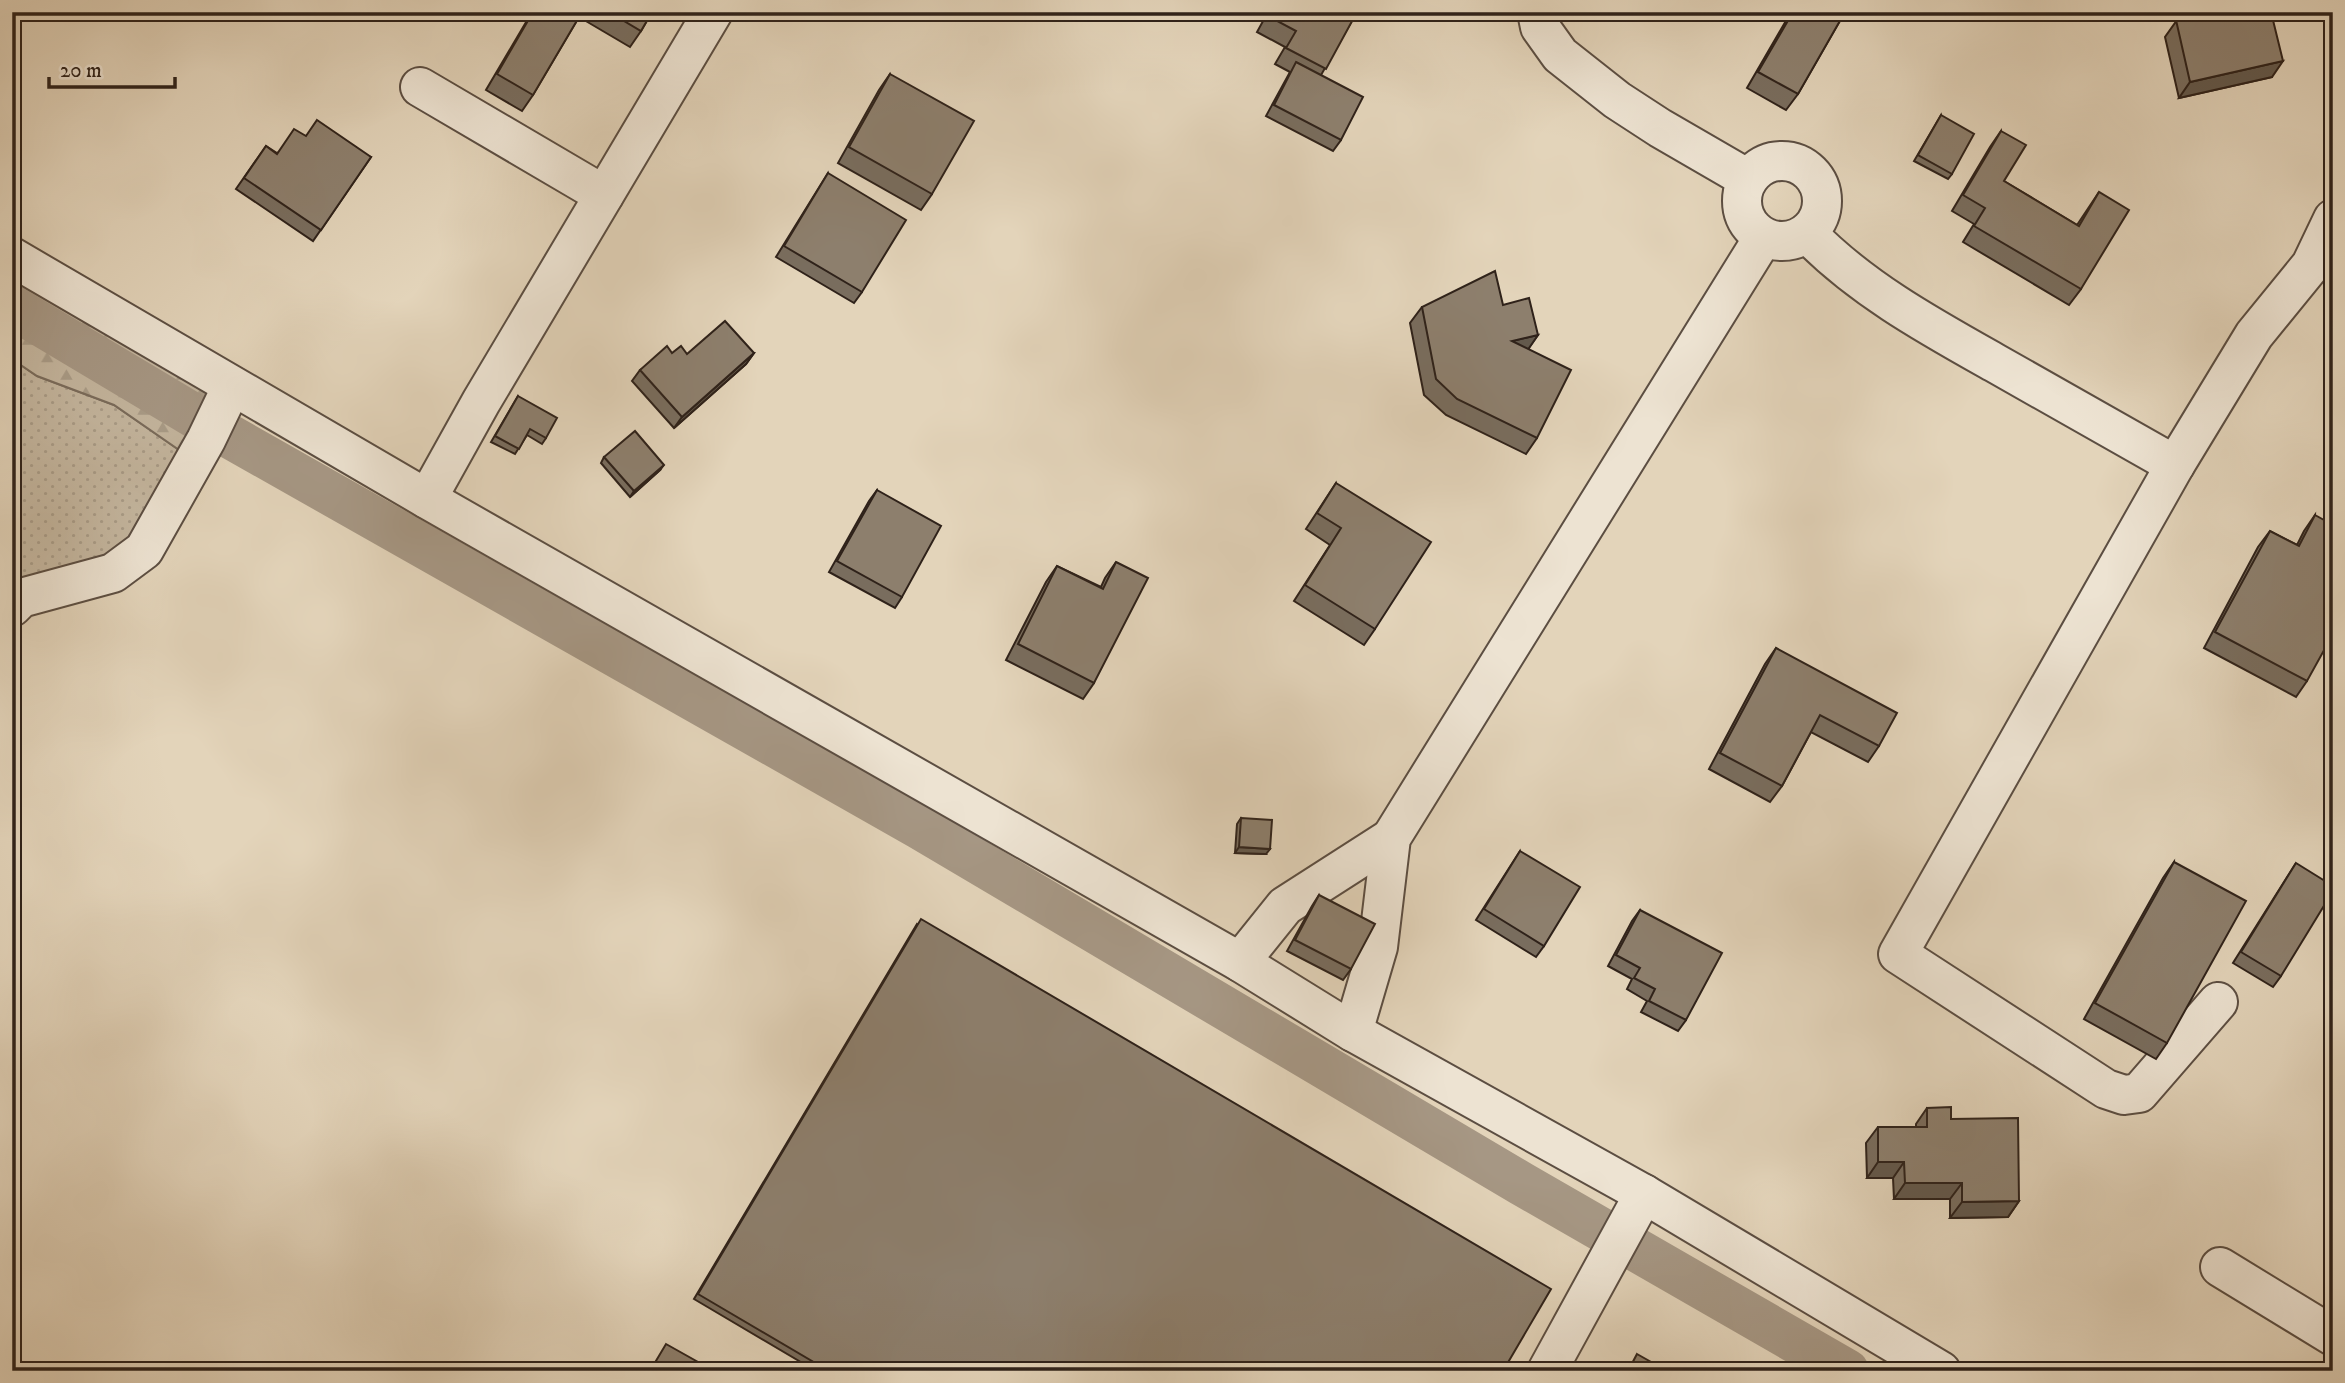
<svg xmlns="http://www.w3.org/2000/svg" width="2345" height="1383" font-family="'IM FELL DW Pica',serif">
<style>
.grass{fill:url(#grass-dots);stroke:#7a6c5c;stroke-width:2}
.forest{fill:url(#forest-firs);stroke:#7a6c5c;stroke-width:2}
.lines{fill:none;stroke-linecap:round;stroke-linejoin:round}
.canal{stroke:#a69784;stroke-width:44}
.minor-casing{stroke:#5c4e42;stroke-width:42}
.minor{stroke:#ede3d2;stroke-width:38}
.wall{fill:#796d5e;stroke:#2f221a;stroke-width:2}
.shaded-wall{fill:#63594c;stroke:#2f221a;stroke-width:2}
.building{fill:#8d7f6d;stroke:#2f221a;stroke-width:2}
</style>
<defs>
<pattern id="grass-dots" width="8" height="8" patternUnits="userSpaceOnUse" patternTransform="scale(1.75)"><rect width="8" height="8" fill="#c4b69f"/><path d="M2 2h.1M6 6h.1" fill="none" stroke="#a99c88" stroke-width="1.8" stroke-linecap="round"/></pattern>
<pattern id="forest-firs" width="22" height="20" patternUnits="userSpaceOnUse" patternTransform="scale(1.75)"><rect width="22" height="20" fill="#c4b69f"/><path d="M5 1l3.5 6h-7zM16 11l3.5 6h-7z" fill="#a99c88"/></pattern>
</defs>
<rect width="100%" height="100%" fill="#e3d4ba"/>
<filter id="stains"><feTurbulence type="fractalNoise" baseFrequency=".00286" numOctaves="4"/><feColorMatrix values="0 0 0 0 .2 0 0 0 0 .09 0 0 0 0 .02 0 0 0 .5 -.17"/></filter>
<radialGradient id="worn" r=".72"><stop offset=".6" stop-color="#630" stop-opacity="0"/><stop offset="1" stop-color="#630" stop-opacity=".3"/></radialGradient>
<polygon class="grass" points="12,359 37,376 114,405 195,461 144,550 12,607"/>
<polygon class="forest" points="12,257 232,386 195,461 114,405 37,376 12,359"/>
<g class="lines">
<polyline class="canal" points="12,307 213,427 919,827 1522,1184 1847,1371"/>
<defs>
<g id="minor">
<polyline points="1537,12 1540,27 1560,55 1617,100 1660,128 1748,179"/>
<polyline points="420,87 604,195"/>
<circle cx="1782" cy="201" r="40"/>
<path d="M1807,233c53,55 122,93 188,130 60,34 120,68 180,102l-277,489 208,135 18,6 15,-2 79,-91"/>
<polyline points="12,257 427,499 1240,962 1353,1032 1644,1194 1941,1371"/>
<polyline points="2175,465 2254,335 2311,265 2333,219"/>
<polyline points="427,499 481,402 713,12"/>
<polyline points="12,607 21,598 113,573 144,550 206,440 232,386"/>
<polyline points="1240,962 1285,906 1391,838"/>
<polyline points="1353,1032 1378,947 1391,838 1763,238"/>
<polyline points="2220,1267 2333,1336"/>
<polyline points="1547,1371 1644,1194"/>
</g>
</defs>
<use href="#minor" class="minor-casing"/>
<use href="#minor" class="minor"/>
</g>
<g class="wall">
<polygon points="532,12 652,12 641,31 630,47 579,17 533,95 522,111 486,90"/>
<polygon points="1268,12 1357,12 1321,75 1341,140 1333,151 1266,116 1290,72 1275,64 1285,47 1257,32"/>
<polygon points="1776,12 1845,12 1798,94 1786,110 1747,88 1787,19"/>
<polygon points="2175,12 2271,12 2272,77 2179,98 2165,37 2177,20"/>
<polygon points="890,74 932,194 921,210 838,163 879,90"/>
<polygon points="1941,115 1952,174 1948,179 1914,161"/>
<polygon points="2001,131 2004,181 2077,225 2099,192 2081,289 2069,305 1963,242 1974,224 1952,211 1990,147"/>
<polygon points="306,136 371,157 313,241 236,189 266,146 277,153"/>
<polygon points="828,173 862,292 854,303 776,257"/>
<polygon points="1503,305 1538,335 1528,349 1537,438 1526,454 1446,415 1424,395 1410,323 1422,307"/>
<polygon points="672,353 687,354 754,353 746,364 674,428 632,381 640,370"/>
<polygon points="518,396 546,438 542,444 527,435 515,454 491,442"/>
<polygon points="604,457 660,470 630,497 601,463"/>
<polygon points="1336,483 1375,629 1364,645 1294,601 1330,545 1306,529"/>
<polygon points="877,490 902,597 895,608 829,572 869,501"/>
<polygon points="2315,515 2307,681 2296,697 2204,648 2258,547 2270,531 2297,545 2304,531"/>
<polygon points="1116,562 1094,683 1083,699 1006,660 1046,582 1057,566 1101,587 1105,578"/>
<polygon points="1776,648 1879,746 1868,762 1811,732 1782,786 1770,802 1709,769 1765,664"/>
<polygon points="1241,818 1266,854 1235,853 1237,824"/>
<polygon points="1520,851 1544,946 1536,957 1476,920"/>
<polygon points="2174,862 2167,1043 2156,1059 2084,1019 2163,878"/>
<polygon points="2296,863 2281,976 2273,987 2233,963"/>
<polygon points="1319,895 1351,969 1343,980 1287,951 1312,906"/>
<polygon points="1640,910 1686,1020 1678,1031 1641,1012 1647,1001 1627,989 1632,979 1608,966 1632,921"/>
<polygon points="917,924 1503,1371 816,1371 694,1299"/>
<polygon points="1927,1108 1951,1119 2019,1201 2008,1217 1950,1218 1950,1199 1894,1199 1893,1178 1867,1178 1866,1143 1878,1127 1916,1127 1916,1124"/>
</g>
<g class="shaded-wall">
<polygon points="2283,61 2272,77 2179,98 2190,82"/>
<polygon points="1538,335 1527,351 1512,341"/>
<polygon points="754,353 746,364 674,428 682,417"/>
<polygon points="664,465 660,470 630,497 634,491"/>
<polygon points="1239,847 1270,849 1266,854 1235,853"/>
<polygon points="1878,1162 1904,1162 1893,1178 1867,1178"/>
<polygon points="1905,1183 1962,1183 1950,1199 1894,1199"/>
<polygon points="2019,1201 2008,1217 1950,1218 1962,1202"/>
</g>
<g class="building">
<polygon points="533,12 582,12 533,95 497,74"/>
<polygon points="609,12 652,12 641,31"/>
<polygon points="1270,12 1357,12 1326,69 1286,48 1296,31 1268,16"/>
<polygon points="1793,12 1845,12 1798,94 1758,72"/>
<polygon points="2190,12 2271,12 2283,61 2190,82 2176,20 2191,17"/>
<polygon points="1296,62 1363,97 1341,140 1274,105"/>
<polygon points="890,74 974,121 932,194 849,147"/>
<polygon points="1941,115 1974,134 1952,174 1918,155"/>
<polygon points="317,120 371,157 321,230 244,178 266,146 277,154 294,129 306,136"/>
<polygon points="2001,131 2026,145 2004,181 2079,226 2099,192 2129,210 2081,289 1974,226 1985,208 1963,195"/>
<polygon points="828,173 906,220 862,292 784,246"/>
<polygon points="1495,271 1503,305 1529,298 1538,335 1512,341 1571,370 1537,438 1457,399 1436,379 1422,307"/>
<polygon points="725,321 754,353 682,417 640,370 667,346 672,353 681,346 687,354"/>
<polygon points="518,396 557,418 546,438 530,429 519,449 495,436"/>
<polygon points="635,431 664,465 634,491 604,457"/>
<polygon points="1336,483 1431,542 1375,629 1305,585 1341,528 1317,513"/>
<polygon points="877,490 941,526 902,597 837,561"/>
<polygon points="2315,515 2333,525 2333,634 2307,681 2215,632 2270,531 2299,546"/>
<polygon points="1116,562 1148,578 1094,683 1018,644 1057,566 1103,589"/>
<polygon points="1776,648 1897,713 1879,746 1820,715 1782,786 1720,753"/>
<polygon points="1241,818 1272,820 1270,849 1239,847"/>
<polygon points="1520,851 1580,887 1544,946 1484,909"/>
<polygon points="2174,862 2246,901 2167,1043 2095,1003"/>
<polygon points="2296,863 2333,886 2333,891 2281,976 2241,952"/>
<polygon points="1319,895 1375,924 1351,969 1295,940"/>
<polygon points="1640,910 1722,953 1686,1020 1649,1001 1655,989 1634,978 1640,968 1616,955"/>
<polygon points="921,919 1551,1289 1503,1371 829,1371 698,1294"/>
<polygon points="1951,1107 1951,1119 2018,1118 2019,1201 1962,1202 1962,1183 1905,1183 1904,1162 1878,1162 1878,1127 1927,1127 1927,1108"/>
<polygon points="666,1344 714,1371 650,1371"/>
<polygon points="1637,1354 1667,1371 1628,1371"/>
</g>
<rect width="2345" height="1383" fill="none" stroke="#e3d4ba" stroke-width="42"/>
<rect x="14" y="14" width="2317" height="1355" fill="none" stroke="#2f221a" stroke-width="3.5"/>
<rect x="21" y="21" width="2303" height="1341" fill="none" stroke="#2f221a" stroke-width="2"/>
<path d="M49 77v10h126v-10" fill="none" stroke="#2f221a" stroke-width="3.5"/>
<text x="60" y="77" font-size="21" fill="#2f221a" stroke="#ede3d2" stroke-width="5" paint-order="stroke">20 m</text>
<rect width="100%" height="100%" filter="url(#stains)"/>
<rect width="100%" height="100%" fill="url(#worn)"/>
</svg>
